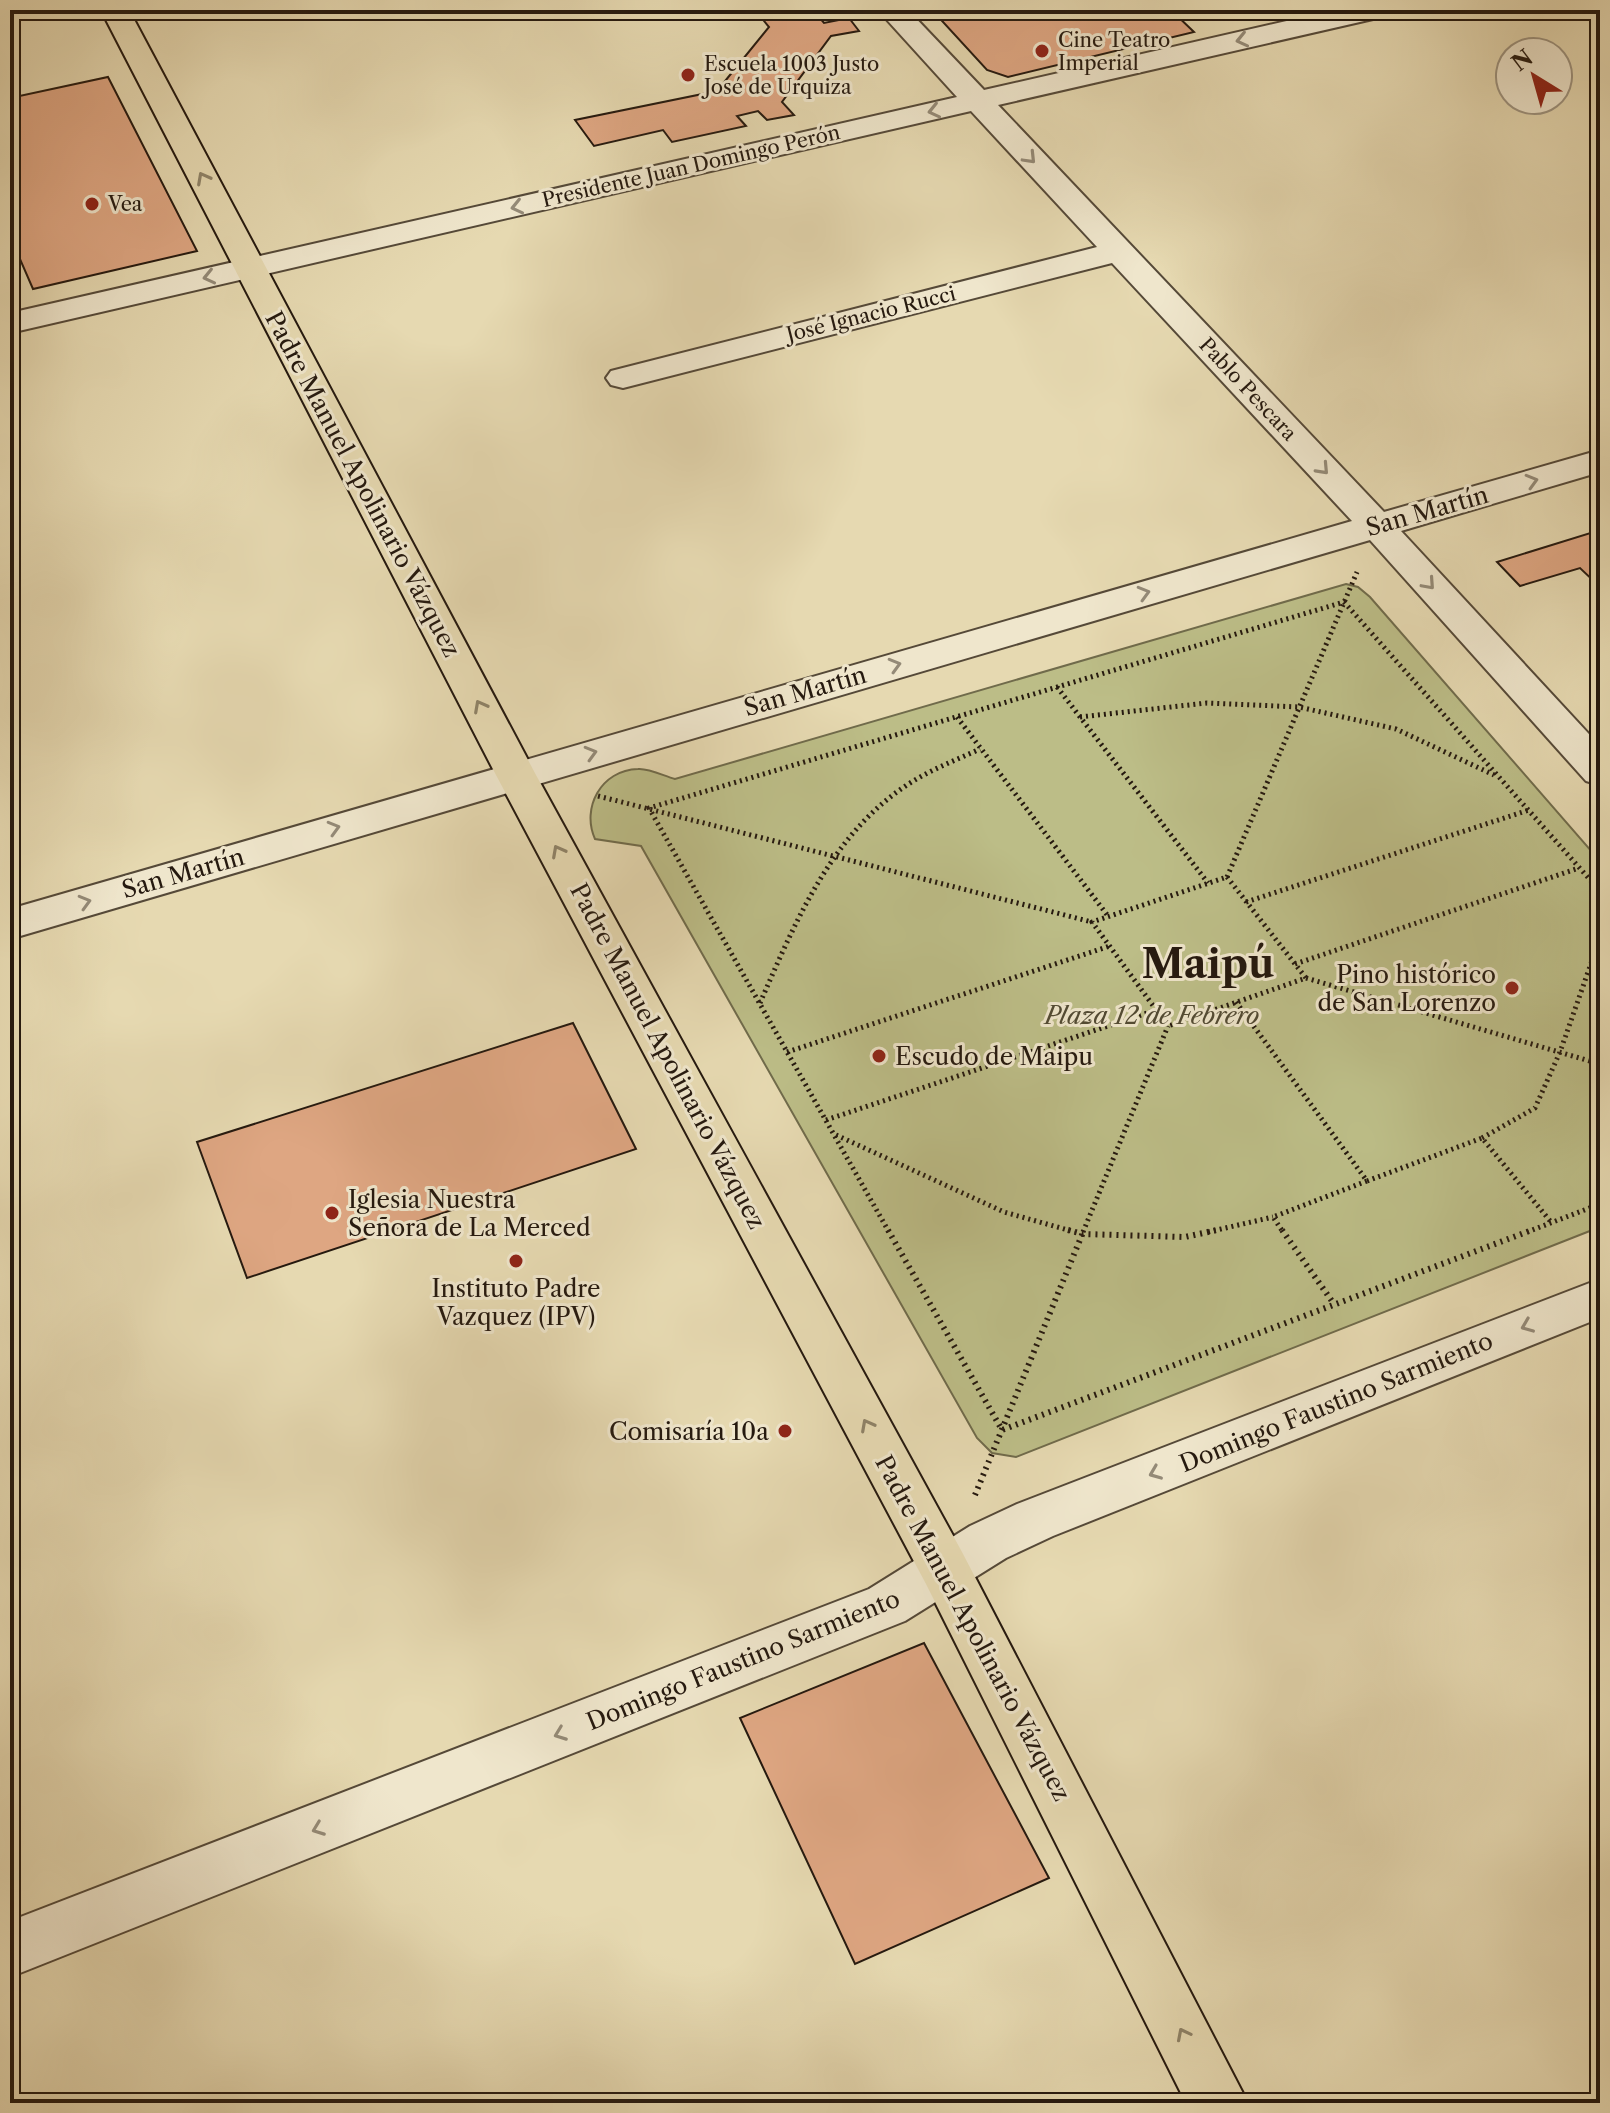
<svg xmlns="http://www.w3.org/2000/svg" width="1610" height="2113" font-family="'Libre Caslon Text',serif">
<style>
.green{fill:#bcbd87;stroke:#706b4b;stroke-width:2}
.building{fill:#dea682;stroke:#25190f;stroke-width:2}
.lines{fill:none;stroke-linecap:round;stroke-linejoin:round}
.minor-casing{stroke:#554938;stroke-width:4}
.major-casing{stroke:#25190f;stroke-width:4}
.path-far1{stroke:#25190f;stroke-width:5;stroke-dasharray:2 4;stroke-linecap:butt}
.path{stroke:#25190f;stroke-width:6;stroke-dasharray:2 5;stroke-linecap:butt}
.minor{fill:#efe6cc;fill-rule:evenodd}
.major{fill:#e6d9b1;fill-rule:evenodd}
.oneway{stroke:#948a77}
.oneway2{stroke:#8f8368}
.poi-dot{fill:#8f2418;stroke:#efe6cc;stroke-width:3}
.labels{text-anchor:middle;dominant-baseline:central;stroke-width:6;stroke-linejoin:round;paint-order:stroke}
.far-poi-label{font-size:20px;fill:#25190f;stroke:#efe6cc;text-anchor:start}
.far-street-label{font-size:20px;fill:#25190f;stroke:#efe6cc}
.street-label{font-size:24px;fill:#25190f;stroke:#efe6cc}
.poi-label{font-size:24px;fill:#25190f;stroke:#efe6cc;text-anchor:end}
.park-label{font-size:24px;font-style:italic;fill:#524a33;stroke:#efe6cc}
.town-label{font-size:40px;font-weight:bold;fill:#25190f;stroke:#efe6cc}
</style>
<rect width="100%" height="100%" fill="#e6d9b1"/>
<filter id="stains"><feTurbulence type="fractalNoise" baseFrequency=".0025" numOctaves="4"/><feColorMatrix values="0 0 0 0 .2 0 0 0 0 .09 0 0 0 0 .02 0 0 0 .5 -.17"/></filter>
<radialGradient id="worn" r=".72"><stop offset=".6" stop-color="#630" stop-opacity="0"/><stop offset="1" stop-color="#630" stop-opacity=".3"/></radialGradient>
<path class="green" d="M1346,584l12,3 12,10 230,264v366l-584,230 -24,-4 -15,-15 -336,-592 -46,-7c-14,-31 6,-69 43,-70 11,-1 26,7 37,10z"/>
<g class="building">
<polygon points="755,10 813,10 824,23 849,18 859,31 831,36 782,102 794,115 767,120 758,111 737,116 746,126 672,142 663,130 594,146 575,120 717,91 769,27"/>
<polygon points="932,10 1171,10 1194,32 1008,77 987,70"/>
<polygon points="108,77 197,251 33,289 13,243 10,244 10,98"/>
<polygon points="1600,530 1600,587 1580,568 1520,586 1497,562"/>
<polygon points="573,1023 636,1149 247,1278 197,1142"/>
<polygon points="924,1643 1049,1878 855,1964 740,1718"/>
</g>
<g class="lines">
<defs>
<g id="minor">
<polygon points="878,10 908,10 984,90 1335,10 1387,10 1383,16 1373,19 998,105 1384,512 1600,450 1600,472 1401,531 1600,746 1600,785 1586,781 1370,540 10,939 10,909 1352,521 1112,263 623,388 611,385 606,378 611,371 1097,247 971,111 10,333 10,313 957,97"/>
<polygon points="1600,1279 1600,1318 1053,1536 1006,1558 905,1621 10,1977 10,1921 869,1589 970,1526 1017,1504"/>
</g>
<polygon id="major" points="101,10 129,10 536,775 962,1552 1248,2103 1186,2103 926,1584 496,775"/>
</defs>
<use href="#minor" class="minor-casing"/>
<use href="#major" class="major-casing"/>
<g class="path-far1">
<polyline points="1057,687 1208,883"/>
<polyline points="957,717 1108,916"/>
<polyline points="1080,717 1207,703 1299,707 1396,729 1494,775"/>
<polyline points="598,796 1092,922"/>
<polygon points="1227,877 1306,978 1168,1026 1092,922"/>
<polyline points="1227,877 1357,572"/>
<polyline points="1246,902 1529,810"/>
<polyline points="1295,964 1579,868"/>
<polyline points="1306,978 1600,1064"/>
<polyline points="1236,1002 1367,1181 1273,1217 1283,1232"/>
<path d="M760,1003c34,-78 70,-166 144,-216 23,-16 50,-26 76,-38"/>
<polyline points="787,1052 1110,946"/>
<polyline points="826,1120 1156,1010"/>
<polyline points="836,1135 1004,1212 1075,1232"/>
<polyline points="1482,1138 1535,1108 1560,1052 1594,955 1595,887"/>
<polyline points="1367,1181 1482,1138 1551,1222"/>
<polyline points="889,1232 649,808 1344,602 1600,891"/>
<polyline points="1083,1232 1168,1026"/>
<polyline points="1208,1232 1273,1217"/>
<polyline points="1527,1232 1600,1204"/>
</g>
<g class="path">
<polyline points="888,1230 1002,1430 1532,1230"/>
<polyline points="1068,1230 1083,1234 1185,1237 1217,1230"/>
<polyline points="1282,1230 1334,1304"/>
<polyline points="975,1495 1084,1230"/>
</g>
<use href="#minor" class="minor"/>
<use href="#major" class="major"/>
</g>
<defs><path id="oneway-chevron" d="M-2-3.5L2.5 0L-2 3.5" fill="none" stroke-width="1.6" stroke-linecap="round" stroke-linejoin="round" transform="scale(2)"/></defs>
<g class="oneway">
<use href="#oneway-chevron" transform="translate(1242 40) rotate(167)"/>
<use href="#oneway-chevron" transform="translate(934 111) rotate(167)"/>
<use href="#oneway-chevron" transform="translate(1030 158) rotate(46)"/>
<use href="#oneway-chevron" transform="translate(517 207) rotate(167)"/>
<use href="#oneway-chevron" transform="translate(209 277) rotate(167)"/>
<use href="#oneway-chevron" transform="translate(1323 469) rotate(47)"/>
<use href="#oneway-chevron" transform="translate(1532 481) rotate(-16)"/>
<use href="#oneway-chevron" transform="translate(1429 584) rotate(48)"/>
<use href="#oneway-chevron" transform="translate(1144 593) rotate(-16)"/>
<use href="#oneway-chevron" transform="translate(895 665) rotate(-16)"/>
<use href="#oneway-chevron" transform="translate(591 753) rotate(-16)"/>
<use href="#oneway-chevron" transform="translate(334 828) rotate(-16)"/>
<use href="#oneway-chevron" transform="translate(85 902) rotate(-16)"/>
<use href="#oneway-chevron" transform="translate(1527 1326) rotate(158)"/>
<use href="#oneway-chevron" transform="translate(1155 1473) rotate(158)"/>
<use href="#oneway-chevron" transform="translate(560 1734) rotate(159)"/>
<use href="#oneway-chevron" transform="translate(318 1829) rotate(159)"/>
</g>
<g class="oneway2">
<use href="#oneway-chevron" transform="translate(203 178) rotate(-118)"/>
<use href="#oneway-chevron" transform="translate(480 706) rotate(-118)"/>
<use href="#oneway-chevron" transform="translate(558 851) rotate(-118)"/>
<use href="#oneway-chevron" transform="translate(867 1425) rotate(-118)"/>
<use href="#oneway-chevron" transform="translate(1183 2034) rotate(-117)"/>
</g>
<g class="poi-dot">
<circle cx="1042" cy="51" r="8"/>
<circle cx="688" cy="75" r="8"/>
<circle cx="92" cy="204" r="8"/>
<circle cx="1512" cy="988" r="8"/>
<circle cx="879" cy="1056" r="8"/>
<circle cx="332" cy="1213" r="8"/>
<circle cx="516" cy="1261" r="8"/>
<circle cx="785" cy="1431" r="8"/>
</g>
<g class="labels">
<g class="far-poi-label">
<text x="1058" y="40">Cine Teatro<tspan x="1058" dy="23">Imperial</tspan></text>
<text x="704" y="64">Escuela 1003 Justo<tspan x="704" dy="23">José de Urquiza</tspan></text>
<text x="108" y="204">Vea</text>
</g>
<g class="far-street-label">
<text transform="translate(691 166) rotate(-13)">Presidente Juan Domingo Perón</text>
<text transform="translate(871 314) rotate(-14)">José Ignacio Rucci</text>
<text transform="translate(1248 389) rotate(47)">Pablo Pescara</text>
</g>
<g class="street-label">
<text transform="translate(363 484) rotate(62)">Padre Manuel Apolinario Vázquez</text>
<text transform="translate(1427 511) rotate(-16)">San Martín</text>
<text transform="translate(805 691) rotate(-16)">San Martín</text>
<text transform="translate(183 873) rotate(-16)">San Martín</text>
<text transform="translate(668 1056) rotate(62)">Padre Manuel Apolinario Vázquez</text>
<text transform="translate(1336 1402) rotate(-22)">Domingo Faustino Sarmiento</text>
<text transform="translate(973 1628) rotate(62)">Padre Manuel Apolinario Vázquez</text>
<text transform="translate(743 1660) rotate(-22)">Domingo Faustino Sarmiento</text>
</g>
<g class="poi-label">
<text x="1496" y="974">Pino histórico<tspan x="1496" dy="28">de San Lorenzo</tspan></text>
<text x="895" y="1056" text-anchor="start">Escudo de Maipu</text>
<text x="348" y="1199" text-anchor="start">Iglesia Nuestra<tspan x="348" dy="28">Señora de La Merced</tspan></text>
<text x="516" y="1288" text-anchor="middle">Instituto Padre<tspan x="516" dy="28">Vazquez (IPV)</tspan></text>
<text x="769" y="1431">Comisaría 10a</text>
</g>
<g class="park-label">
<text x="1152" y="1015">Plaza 12 de Febrero</text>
</g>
<g class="town-label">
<text x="1208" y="963">Maipú</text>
</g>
</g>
<rect width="1610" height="2113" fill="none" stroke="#e6d9b1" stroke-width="40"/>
<rect x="12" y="12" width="1586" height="2089" fill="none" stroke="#25190f" stroke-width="4"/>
<rect x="20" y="20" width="1570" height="2073" fill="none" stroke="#25190f" stroke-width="2"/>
<g transform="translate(1534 76) rotate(323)"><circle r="38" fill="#efe6cc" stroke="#9e9480" stroke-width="2"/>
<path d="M0-6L14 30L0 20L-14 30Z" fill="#8f2418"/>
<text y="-12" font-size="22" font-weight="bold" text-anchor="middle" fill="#25190f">N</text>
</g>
<rect width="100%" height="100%" filter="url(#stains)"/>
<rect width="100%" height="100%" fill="url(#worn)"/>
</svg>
